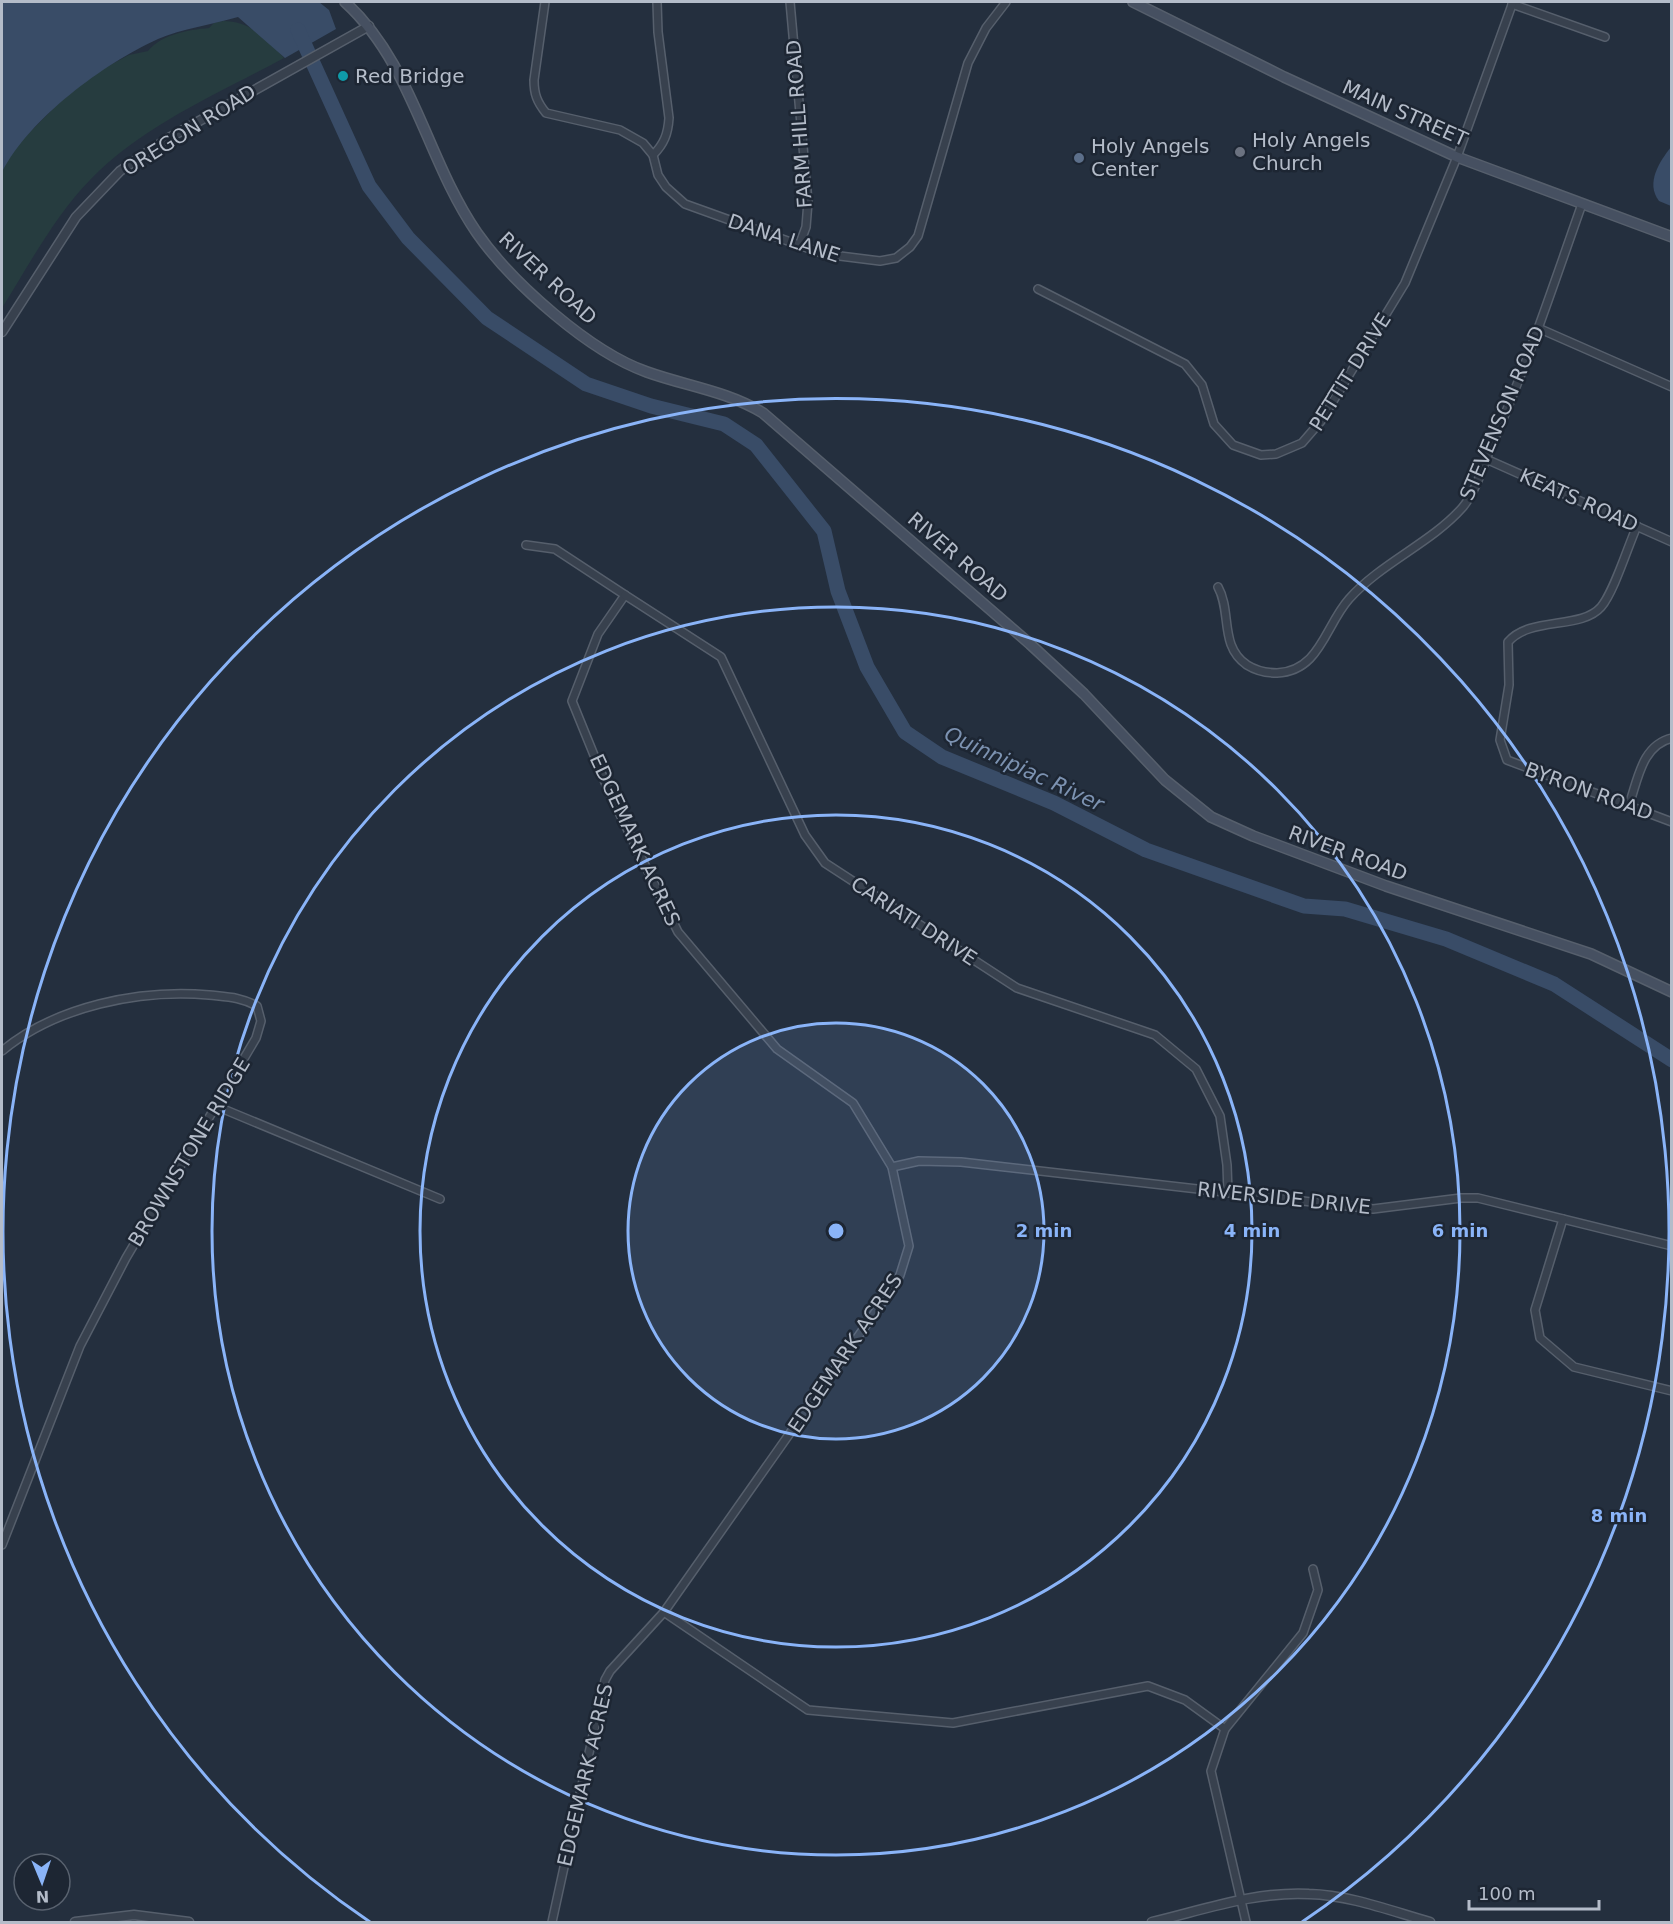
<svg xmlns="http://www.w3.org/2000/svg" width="1673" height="1924" font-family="'DejaVu Sans',sans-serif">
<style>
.green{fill:#263c3f}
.water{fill:#394c67}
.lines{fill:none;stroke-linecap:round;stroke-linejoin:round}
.river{stroke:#394c67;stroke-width:15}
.minor-casing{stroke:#565f6c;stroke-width:10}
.tertiary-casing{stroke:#565f6c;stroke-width:11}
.secondary-casing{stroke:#565f6c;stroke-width:12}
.minor{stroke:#38414e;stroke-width:7}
.tertiary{stroke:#38414e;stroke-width:8}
.secondary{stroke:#465061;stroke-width:9}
.ring{fill:none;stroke:#8ab4f8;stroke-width:3}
.culture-dot{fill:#0f9aa8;stroke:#1d2633;stroke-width:2}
.worship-dot{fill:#6b7280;stroke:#1d2633;stroke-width:2}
.service-dot{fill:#5c6f8a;stroke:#1d2633;stroke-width:2}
.labels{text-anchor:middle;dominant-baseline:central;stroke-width:5;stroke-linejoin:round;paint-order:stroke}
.poi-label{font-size:20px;fill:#b4bcc9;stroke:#1d2633;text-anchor:start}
.street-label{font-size:20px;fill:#b4bcc9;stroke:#1d2633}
.water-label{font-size:21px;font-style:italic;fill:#7c92b1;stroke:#1d2633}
.centre{fill:#8ab4f8;stroke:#1d2633;stroke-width:3}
.ring-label{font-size:18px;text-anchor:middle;font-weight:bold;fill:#8ab4f8;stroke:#1d2633;stroke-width:5;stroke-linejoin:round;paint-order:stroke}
</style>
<rect width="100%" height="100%" fill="#242f3e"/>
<path class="green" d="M223,21c27,0 43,17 61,37 -66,36 -141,67 -194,122 -36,37 -61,85 -88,128v-138l7,-17 61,-61 27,-20 32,-17 19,-4c14,-17 40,-21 61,-23l5,-5z"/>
<g class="water">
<path d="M2,2h317l10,8 7,19 -51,29 -47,-41c-24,7 -57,12 -80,22 -55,25 -128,79 -156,133z"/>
<path d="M1671,147v59l-12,-5c-14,-18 1,-40 12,-54z"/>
</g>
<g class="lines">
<polyline class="river" points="298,30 369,186 408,238 487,318 586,384 651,406 724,424 756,445 824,531 838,591 867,667 905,732 942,757 1054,803 1146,850 1304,906 1345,909 1446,939 1554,984 1672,1060"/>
<defs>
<g id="minor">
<path d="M545,2l-11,78c0,14 3,22 12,33l74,17 23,13 10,12 5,20 8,12 19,17 139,50 56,7 16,-3 14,-11 8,-11 50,-173 18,-35 20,-26"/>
<polyline points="790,2 808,202 806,227 799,246"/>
<polyline points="1512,4 1605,37"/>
<path d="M653,155c11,-11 15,-21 16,-37l-11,-86 -1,-30"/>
<polyline points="1038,289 1185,364 1202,385 1214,424 1233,445 1261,455 1276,454 1302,443 1321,421 1405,283 1457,157 1513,2"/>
<polyline points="1538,328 1672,387"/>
<polyline points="1486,459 1672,542"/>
<path d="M1637,526c-9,20 -23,66 -36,81 -20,23 -71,9 -93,35l1,43 -9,55 7,20 165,62"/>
<polyline points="526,545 555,549 625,595 598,634 572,701 609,792 678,932 777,1049 853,1103 892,1167 909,1246 900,1275 888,1294 664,1612 610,1671 605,1680 552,1922"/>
<path d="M1218,587c14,25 1,59 29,78 8,5 20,8 30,8 43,-2 48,-47 72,-74 32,-36 82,-56 113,-91 14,-16 21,-42 29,-61 35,-79 62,-161 91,-243"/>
<polyline points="625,595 721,657 805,835 825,863 1017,988 1155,1035 1196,1069 1220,1116 1227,1165 1228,1193"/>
<path d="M1629,805c9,-26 13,-60 43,-67"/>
<path d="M2,1051c54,-45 138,-62 207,-56 18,2 32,2 48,11l4,15 -5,17 -130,220 -46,88 -78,199"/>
<polyline points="216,1106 440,1199"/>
<polyline points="892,1167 919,1161 961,1162 1373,1209 1461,1198 1478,1198 1672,1246"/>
<polyline points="1563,1219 1535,1310 1540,1338 1574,1367 1672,1391"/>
<polyline points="664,1612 808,1710 953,1723 1148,1686 1185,1700 1225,1729"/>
<polyline points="1246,1922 1211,1771 1225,1729 1303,1633 1318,1590 1313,1569"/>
</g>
<g id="tertiary">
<polyline points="2,332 76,217 120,171 167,139 369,26"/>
<polyline points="75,1922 134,1915 189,1922"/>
<path d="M1152,1922c51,-12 104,-31 157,-28 41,1 82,17 121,28"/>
</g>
<g id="secondary">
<path d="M345,2c68,62 81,157 132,231 35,50 113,119 170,139 39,14 80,19 116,41l267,231 54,50 81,86 46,37 42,19 133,50 205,68 81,38"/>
<polyline points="1133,2 1284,77 1457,157 1672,237"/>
</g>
</defs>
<use href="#minor" class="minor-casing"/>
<use href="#tertiary" class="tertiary-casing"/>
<use href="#secondary" class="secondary-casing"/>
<use href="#minor" class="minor"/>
<use href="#tertiary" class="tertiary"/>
<use href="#secondary" class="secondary"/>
</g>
<circle cx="836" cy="1231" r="208" fill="#8ab4f8" fill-opacity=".12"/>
<g class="ring">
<circle cx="836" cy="1231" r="208"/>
<circle cx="836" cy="1231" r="416"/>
<circle cx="836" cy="1231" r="624"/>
<path d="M370 1922A833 833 0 1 1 1302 1922"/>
</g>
<circle class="culture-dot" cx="343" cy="76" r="6"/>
<circle class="worship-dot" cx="1240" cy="152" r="6"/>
<circle class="service-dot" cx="1079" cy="158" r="6"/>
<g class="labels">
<g class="poi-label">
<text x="355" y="76">Red Bridge</text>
<text x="1252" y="140">Holy Angels<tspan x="1252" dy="23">Church</tspan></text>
<text x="1091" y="146">Holy Angels<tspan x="1091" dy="23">Center</tspan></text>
</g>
<g class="street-label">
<text transform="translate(1405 113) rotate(24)">MAIN STREET</text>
<text transform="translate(799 124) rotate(-94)">FARM HILL ROAD</text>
<text transform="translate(189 130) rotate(-32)">OREGON ROAD</text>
<text transform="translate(784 238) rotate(18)">DANA LANE</text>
<text transform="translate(548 278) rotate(43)">RIVER ROAD</text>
<text transform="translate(1350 372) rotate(-58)">PETTIT DRIVE</text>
<text transform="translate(1502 413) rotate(-67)">STEVENSON ROAD</text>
<text transform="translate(1579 500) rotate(24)">KEATS ROAD</text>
<text transform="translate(958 557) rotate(41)">RIVER ROAD</text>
<text transform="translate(1589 791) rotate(20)">BYRON ROAD</text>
<text transform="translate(635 840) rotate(65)">EDGEMARK ACRES</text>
<text transform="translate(1348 853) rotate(20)">RIVER ROAD</text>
<text transform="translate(914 921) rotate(33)">CARIATI DRIVE</text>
<text transform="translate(189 1152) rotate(-59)">BROWNSTONE RIDGE</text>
<text transform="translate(1284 1198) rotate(6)">RIVERSIDE DRIVE</text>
<text transform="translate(845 1353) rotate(-56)">EDGEMARK ACRES</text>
<text transform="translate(585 1775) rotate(-77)">EDGEMARK ACRES</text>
</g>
<g class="water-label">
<text transform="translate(1024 769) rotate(25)">Quinnipiac River</text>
</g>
</g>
<circle cx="836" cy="1231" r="9" class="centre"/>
<g class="ring-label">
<text x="1044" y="1237">2 min</text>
<text x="1252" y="1237">4 min</text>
<text x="1460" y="1237">6 min</text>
<text x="1619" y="1522">8 min</text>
</g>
<rect width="1673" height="1924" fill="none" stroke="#b4bcc9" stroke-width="6"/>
<g transform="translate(42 1882) rotate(178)"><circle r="28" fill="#1d2633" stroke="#59626f" stroke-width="1.5"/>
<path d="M0-4.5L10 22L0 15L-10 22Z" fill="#8ab4f8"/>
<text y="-9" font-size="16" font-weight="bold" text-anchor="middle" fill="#b4bcc9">N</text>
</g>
<path d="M1469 1900v9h130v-9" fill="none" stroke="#b4bcc9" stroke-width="3"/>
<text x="1478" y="1900" font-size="18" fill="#b4bcc9" stroke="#1d2633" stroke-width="4.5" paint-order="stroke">100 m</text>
</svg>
